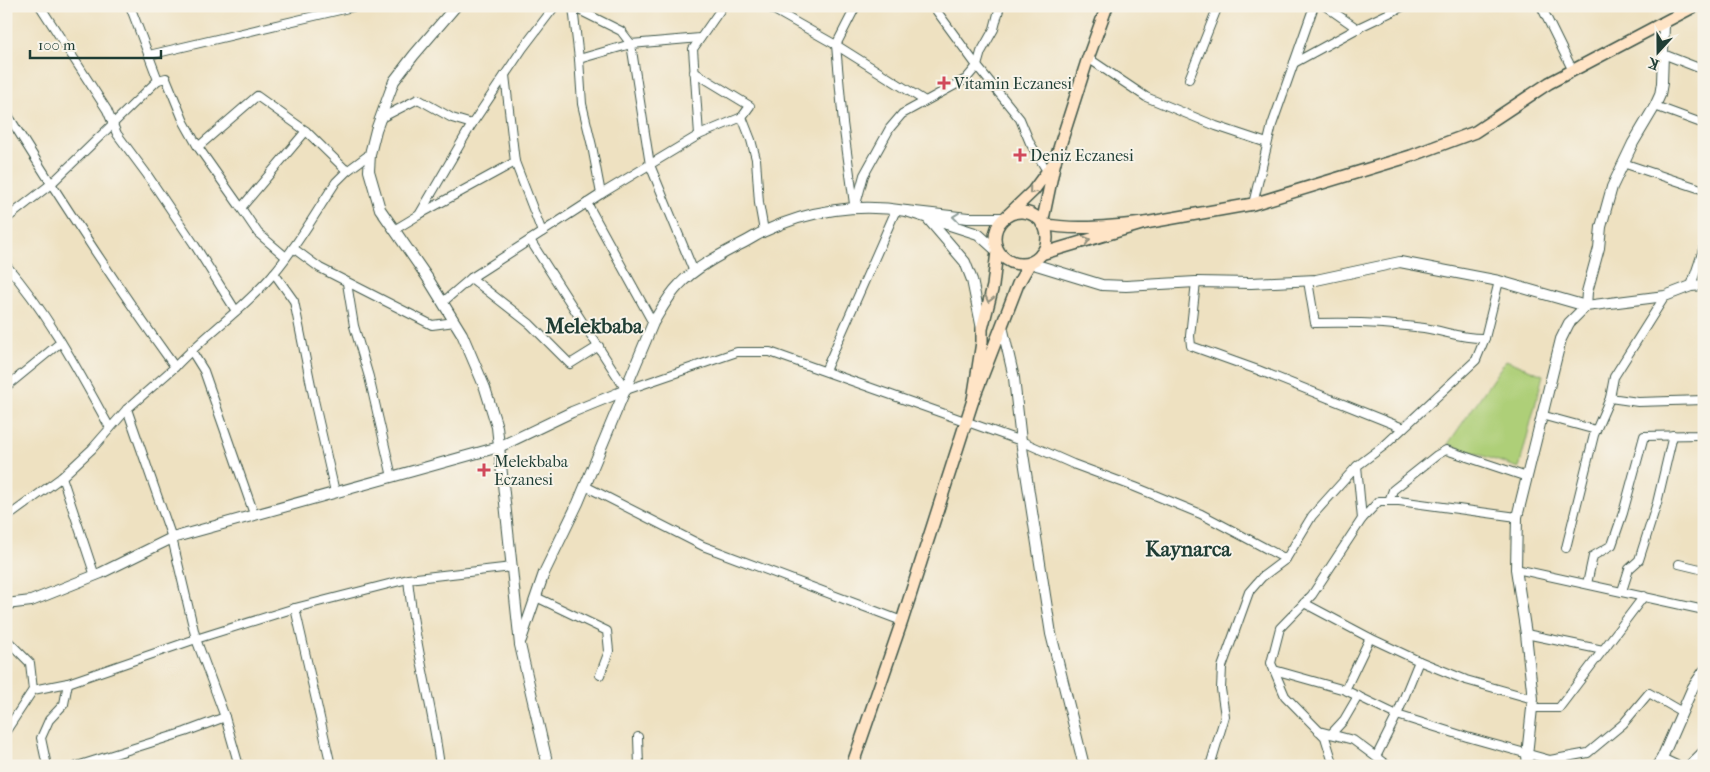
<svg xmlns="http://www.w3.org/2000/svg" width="1710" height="772" font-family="'IM FELL French Canon',serif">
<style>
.green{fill:#aecf78;stroke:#668656}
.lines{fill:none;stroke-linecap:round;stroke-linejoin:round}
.minor-casing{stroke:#3e5649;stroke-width:10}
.tertiary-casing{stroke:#3e5649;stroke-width:12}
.secondary-casing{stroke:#3e5649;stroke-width:14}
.minor{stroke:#fff;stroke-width:8}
.tertiary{stroke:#fff;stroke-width:10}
.secondary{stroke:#ffe4c6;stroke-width:11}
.oneway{stroke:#8f907d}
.oneway2{stroke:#8f9e9a}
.poi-dot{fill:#d1495b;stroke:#f7f3e8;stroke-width:2}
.labels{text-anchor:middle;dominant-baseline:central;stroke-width:4;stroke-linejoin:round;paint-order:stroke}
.poi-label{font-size:16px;fill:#1f3d34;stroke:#f7f3e8;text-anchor:start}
.district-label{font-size:21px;font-weight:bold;fill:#1f3d34;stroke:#f7f3e8}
</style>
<rect width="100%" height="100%" fill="#f7f3e8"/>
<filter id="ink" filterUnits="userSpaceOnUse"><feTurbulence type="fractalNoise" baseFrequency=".02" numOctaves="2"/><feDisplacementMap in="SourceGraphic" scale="10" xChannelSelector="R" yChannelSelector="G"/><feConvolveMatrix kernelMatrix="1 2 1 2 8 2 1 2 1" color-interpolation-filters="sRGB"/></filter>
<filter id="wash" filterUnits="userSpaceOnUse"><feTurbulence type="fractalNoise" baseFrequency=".0096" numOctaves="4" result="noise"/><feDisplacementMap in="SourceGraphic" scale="20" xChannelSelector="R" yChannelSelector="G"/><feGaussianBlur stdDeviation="1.12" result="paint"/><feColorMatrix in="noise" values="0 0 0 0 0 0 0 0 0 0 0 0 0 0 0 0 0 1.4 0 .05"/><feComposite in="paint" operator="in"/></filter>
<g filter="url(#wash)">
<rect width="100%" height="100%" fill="#eee1c1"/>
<polygon class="green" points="1506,360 1543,375 1519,468 1448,444"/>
</g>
<g filter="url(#ink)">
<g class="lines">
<defs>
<g id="minor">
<polyline points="40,6 107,110 117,134 146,173 194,244 236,311"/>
<polyline points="571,6 621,31 631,44 650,165 694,272"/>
<polyline points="767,6 836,45 843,123 854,204"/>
<polyline points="856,6 836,45 925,101"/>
<polyline points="933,6 977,66 1020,119 1030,143 1047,171"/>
<polyline points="1325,6 1358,29"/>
<polyline points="1541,6 1573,71"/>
<polyline points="573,7 579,59"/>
<polyline points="1663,54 1704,70"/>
<polyline points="149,55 357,6"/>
<polyline points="1088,58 1146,97 1216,126 1267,143"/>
<polyline points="1294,63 1362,26 1404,6"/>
<polyline points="694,72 750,106 742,117"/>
<polyline points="505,75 515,162 542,232"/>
<polyline points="1189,79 1218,6"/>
<polyline points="158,80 166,78 184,122 198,147 257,96 306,131 347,171"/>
<polyline points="1655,106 1704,124"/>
<path d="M6,112c54,87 109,172 169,255l-48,42 -35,40 -30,28 -56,41"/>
<polyline points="381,118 418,99 452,118 472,124"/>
<polyline points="699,135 742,117 751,140 756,159 759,203 764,231"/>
<polyline points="198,147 241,208"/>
<polyline points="1623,163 1704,190"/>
<polyline points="601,194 592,146 582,104 579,59 631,44 700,38"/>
<polyline points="587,203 653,323"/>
<polyline points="1253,204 1272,125 1314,6"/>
<polyline points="855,208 864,175 890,128 902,114 966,79 977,66 981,52 994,29 1000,6"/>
<polyline points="420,214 515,162"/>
<polyline points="6,219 51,184 158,80 130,6"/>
<polyline points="394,230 419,215 472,124 523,48 555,6"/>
<polyline points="530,240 626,390 737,352 770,352 1021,441 1073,464 1135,487 1201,514 1286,559"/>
<polyline points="293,248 320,268 432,325 455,322"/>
<polyline points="286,257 258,233 241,208 306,131"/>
<path d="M6,265c42,48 73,107 104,163"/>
<polyline points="274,273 294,301 314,400 335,492"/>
<polyline points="471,278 530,324 570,364 599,346"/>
<path d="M1308,281l7,42c36,-1 72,0 109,5 21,3 38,11 61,10"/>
<polyline points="1196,282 1190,336 1191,346 1258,370 1403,428"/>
<polyline points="347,283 354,326 369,377 392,477"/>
<polyline points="1691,286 1704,247"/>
<polyline points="443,302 471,278 601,194 699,135 693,49 723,6"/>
<polyline points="191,350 204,371 254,514"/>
<path d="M175,367c31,-33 70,-59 99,-94 24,-28 42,-61 62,-91l11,-11 23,-17"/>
<polyline points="825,371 896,210"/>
<polyline points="6,387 61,342"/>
<polyline points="1610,398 1614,377 1665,296"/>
<polyline points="127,409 172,538 196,639 225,717 239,766"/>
<polyline points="1541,415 1596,430"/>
<polyline points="62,477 95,576"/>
<polyline points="585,486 703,546 902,621"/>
<polyline points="1389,501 1393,490 1437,455 1446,450 1527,477"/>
<polyline points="1362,519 1357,466 1385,445 1476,360 1485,338 1499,281"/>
<polyline points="1566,548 1594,435 1610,398 1638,402 1704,400"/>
<polyline points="1679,564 1704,570"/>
<polyline points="1516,569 1704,610"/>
<path d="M408,579c6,63 24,124 32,187"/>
<polyline points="1587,584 1593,556 1612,545 1623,513 1644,436 1698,435 1704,431"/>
<polyline points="1622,591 1629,569 1639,560 1657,503 1673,435"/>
<polyline points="536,597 607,631 609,651 600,675"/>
<polyline points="1304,603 1370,638 1345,690"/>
<polyline points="295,608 331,766"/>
<polyline points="1526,634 1603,650"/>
<polyline points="1370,638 1419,661 1466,680 1533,699"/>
<polyline points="6,639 30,663 33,690"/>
<polyline points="1274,670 1345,690 1397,715 1467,737 1550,760 1588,753 1623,724 1649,693 1682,712"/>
<polyline points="1532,708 1559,708 1644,596"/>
<polyline points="6,731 33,690 68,683 196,639 295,608 408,579 512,567"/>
<polyline points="1319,731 1353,740 1388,766"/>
<polyline points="1331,734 1344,720 1358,696"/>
<polyline points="638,737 639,766"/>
<polyline points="1376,757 1397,715 1419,661"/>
<polyline points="1662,758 1679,766"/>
<polyline points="47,766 41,738 49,720 64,704 68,683"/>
<polyline points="77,766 185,732 225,717"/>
<polyline points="1210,766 1225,716 1221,689 1222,667 1249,592 1262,577 1286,559 1312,516 1357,466"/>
<polyline points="1334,766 1325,737 1285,696 1271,663 1280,628 1312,595 1362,519 1379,501 1399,501 1517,517"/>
<polyline points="1688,766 1704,750"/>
</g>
<g id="tertiary">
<polyline points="456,6 414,55 394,81 376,130 370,154 369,171 380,209 427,277 462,334 485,388 497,427 520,645 548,766"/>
<polyline points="929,220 965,262 972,280 982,329"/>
<polyline points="997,251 978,234 906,211 968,218 1005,218"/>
<polyline points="1030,263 1102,285 1126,286 1196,282 1251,283 1316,280 1400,262 1499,281 1586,306 1665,296 1691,286 1704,285"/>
<polyline points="1002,326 1014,378 1021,441 1051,634 1084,766"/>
<polyline points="6,604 31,601 101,573 172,538 499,447 572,412 626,390"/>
<path d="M521,640l23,-67 34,-70 75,-180c8,-13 15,-27 26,-38 16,-17 39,-29 60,-40 9,-4 17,-10 26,-14 44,-21 94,-28 141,-20"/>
<polyline points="1528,766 1527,755 1533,699 1526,634 1516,569 1517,517 1561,339 1569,323 1586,306 1587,292 1599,248 1601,227 1612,187 1633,143 1655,106 1660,95 1662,83 1664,24"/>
<polyline points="1657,766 1662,758 1693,687 1704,671"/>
</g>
<g id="secondary">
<polyline points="1055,161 1088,58 1107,6"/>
<circle cx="1021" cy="238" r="26"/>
<path d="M1008,215l25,-24 22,-30 -13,63c34,7 68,2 103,-1l-104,31"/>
<polyline points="1145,223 1253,204 1411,156 1475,132 1549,83 1695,6"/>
<polyline points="997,251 993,286 982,329 982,342 973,400 1018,284 1030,263"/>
<polyline points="852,766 902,621 973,400"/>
</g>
</defs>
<use href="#minor" class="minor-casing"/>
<use href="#tertiary" class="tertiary-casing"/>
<use href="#secondary" class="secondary-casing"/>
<use href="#minor" class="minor"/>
<use href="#tertiary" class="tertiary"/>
<use href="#secondary" class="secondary"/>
</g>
<defs><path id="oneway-chevron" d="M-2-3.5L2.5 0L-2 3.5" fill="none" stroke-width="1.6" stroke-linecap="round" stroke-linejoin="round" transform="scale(1.25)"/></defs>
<g class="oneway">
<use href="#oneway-chevron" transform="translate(1032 191) rotate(130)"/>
<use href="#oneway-chevron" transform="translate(1087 240) rotate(-16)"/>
<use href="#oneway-chevron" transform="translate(989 299) rotate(104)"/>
</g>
<use class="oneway2" href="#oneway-chevron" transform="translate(956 217) rotate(-174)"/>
</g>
<g class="poi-dot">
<path d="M941.5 75.5h5v5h5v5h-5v5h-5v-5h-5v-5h5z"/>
<path d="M1017.5 147.5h5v5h5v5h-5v5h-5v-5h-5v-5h5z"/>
<path d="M481.5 462.5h5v5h5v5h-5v5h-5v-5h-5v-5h5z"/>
</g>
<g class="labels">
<g class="poi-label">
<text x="954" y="83">Vitamin Eczanesi</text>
<text x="1030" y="155">Deniz Eczanesi</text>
<text x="494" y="461">Melekbaba<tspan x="494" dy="18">Eczanesi</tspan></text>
</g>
<g class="district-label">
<text x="594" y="326">Melekbaba</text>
<text x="1188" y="549">Kaynarca</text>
</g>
</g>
<rect width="1710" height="772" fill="none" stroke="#f7f3e8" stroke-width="25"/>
<g transform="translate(1658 52) rotate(201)" stroke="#f7f3e8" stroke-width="4" paint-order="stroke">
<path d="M0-4L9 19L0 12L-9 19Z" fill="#1f3d34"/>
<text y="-8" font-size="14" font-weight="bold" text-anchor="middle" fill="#1f3d34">K</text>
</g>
<path d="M30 50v8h131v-8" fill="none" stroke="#1f3d34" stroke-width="2.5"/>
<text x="38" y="50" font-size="15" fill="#1f3d34" stroke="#f7f3e8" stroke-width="4" paint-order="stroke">100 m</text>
</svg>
